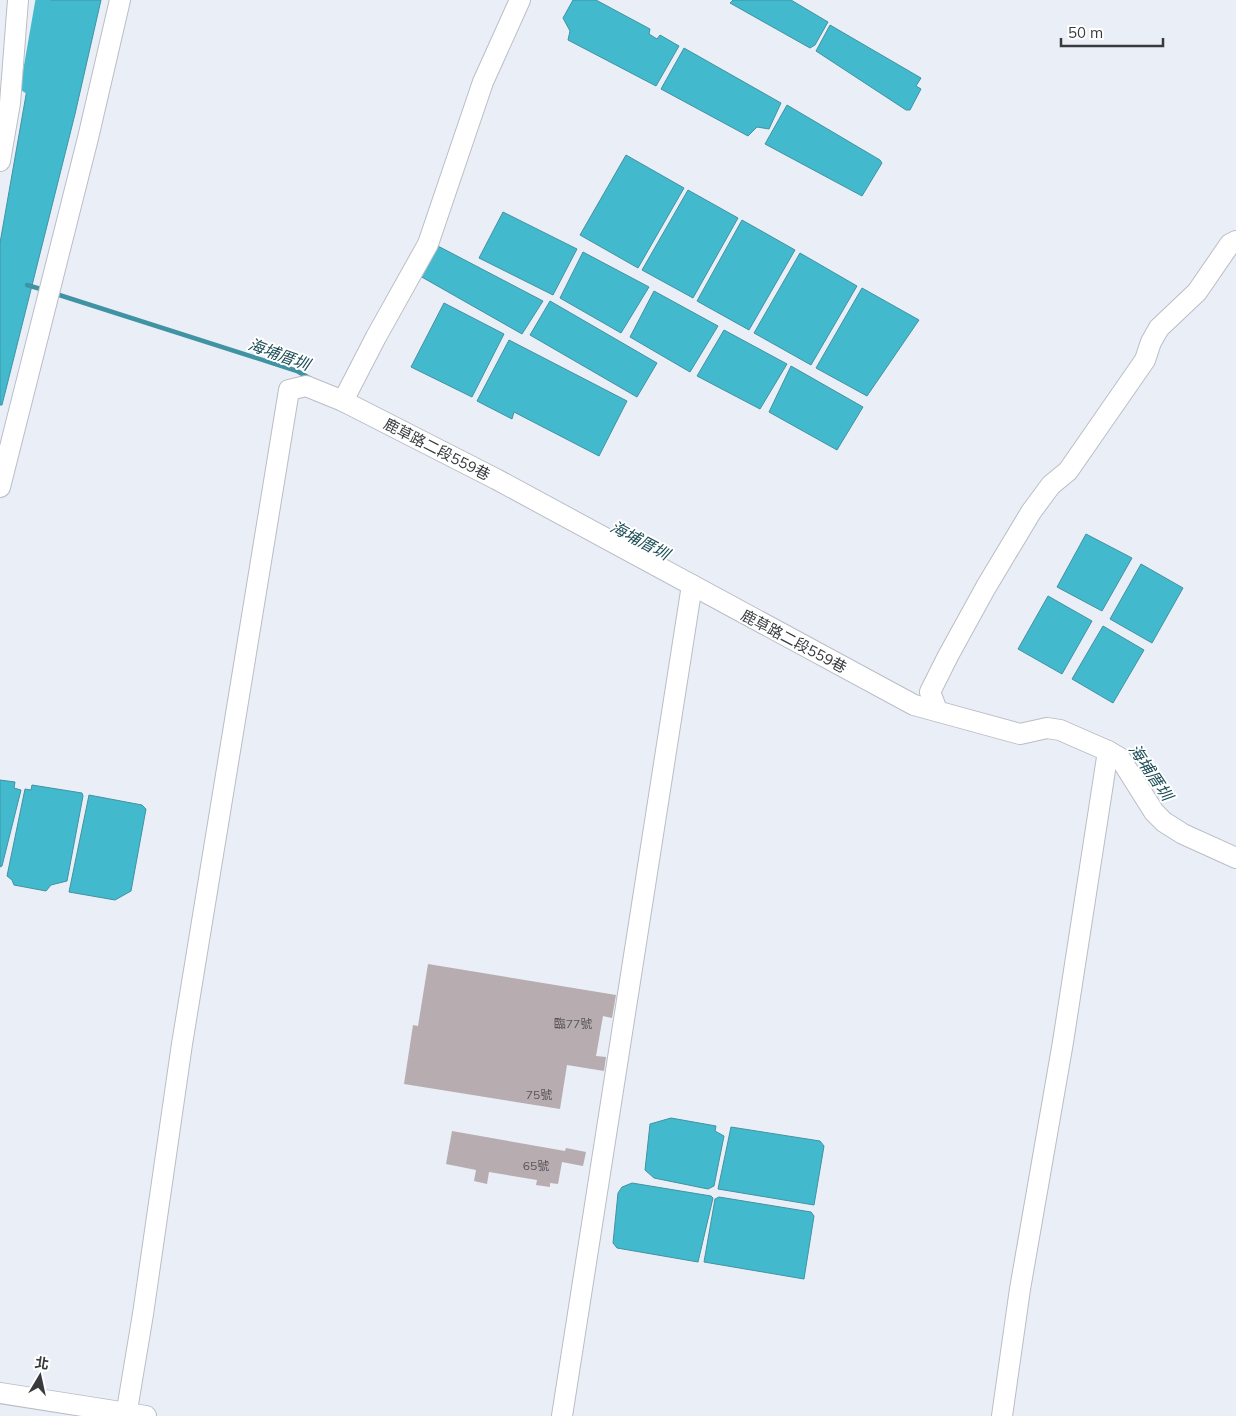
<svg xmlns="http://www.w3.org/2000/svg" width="1236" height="1416" font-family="Mulish,'Noto Sans TC',sans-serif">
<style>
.water{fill:#43b9ce;stroke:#4093a2}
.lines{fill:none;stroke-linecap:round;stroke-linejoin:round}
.stream{stroke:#4093a2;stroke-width:4.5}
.canal{stroke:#43b9ce;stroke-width:15}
.building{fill:#b7acb0}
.minor-casing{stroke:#babdc6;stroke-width:22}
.minor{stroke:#fff;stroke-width:20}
.labels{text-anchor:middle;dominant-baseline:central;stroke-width:4;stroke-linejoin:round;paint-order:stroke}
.number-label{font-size:12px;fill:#58565a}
.street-label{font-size:15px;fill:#383a3d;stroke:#fff}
.water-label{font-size:16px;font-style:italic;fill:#1b4e57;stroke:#fff}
</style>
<rect width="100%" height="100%" fill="#eaeef7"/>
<g class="water">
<polygon points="40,0 101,0 75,114 2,405 0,405 0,243 36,38"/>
<polygon points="573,0 596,0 650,29 649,34 657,39 660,35 679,46 656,86 568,40 570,31 563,18"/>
<polygon points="733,0 791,0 828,22 815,45 810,48 730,3"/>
<polygon points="830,25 921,78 916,86 921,89 910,110 906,110 816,51"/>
<polygon points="684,48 781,103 769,129 757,127 748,136 661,89"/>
<polygon points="787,105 880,160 882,163 862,196 765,144"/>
<polygon points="626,155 684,188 638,268 580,235"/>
<polygon points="688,190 738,218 693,298 642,270"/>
<polygon points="503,212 577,249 553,295 479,258"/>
<polygon points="742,220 795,250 749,330 697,301"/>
<polygon points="436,245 543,301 522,334 420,276"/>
<polygon points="583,252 649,287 621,333 560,298"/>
<polygon points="800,253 857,286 811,365 754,333"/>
<polygon points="862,288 919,320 867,396 816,368"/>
<polygon points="654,291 718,326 690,372 630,337"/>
<polygon points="550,301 657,363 637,397 530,335"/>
<polygon points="444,303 504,334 472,397 411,367"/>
<polygon points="724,330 787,364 760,409 697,376"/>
<polygon points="509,340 627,401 599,456 514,412 512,419 477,401"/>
<polygon points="791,366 863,407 837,450 769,412"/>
<polygon points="1086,534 1132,558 1102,611 1057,587"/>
<polygon points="1141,564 1183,588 1152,643 1110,619"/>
<polygon points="1048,596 1092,621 1062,674 1018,649"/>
<polygon points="1103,626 1144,650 1113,703 1072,679"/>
<polygon points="0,780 15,782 14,788 21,790 2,866 0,867"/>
<polygon points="32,785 82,793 83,796 67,881 51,885 46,891 14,885 12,880 7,876 25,789 31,790"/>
<polygon points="89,795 142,805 146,809 131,891 115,900 69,892"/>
<polygon points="671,1118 716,1126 715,1131 724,1136 714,1186 708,1189 654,1178 645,1170 650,1124"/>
<polygon points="731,1127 820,1141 824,1146 814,1205 718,1189"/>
<polygon points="632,1183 711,1196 713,1198 698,1262 617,1248 613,1243 618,1193 622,1187"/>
<polygon points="719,1197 811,1212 814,1216 804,1279 704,1262 715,1199"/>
</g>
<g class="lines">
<g class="stream">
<polyline points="27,285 44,290"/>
<polyline points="53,293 297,371 311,379"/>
</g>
<polyline class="canal" points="28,86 43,0"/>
</g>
<g class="building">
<polygon points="428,964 616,995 612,1018 603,1016 596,1056 606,1057 604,1071 567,1065 560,1109 404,1084 413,1025 418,1026"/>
<polygon points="452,1131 565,1151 566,1148 586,1152 583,1166 562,1162 558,1184 550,1183 550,1187 536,1185 537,1180 489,1172 487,1184 474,1181 476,1170 446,1164"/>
</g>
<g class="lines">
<defs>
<g id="minor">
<polyline points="0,161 10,103 18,0"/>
<polyline points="343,401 376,337 428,244 483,82 520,0"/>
<polyline points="0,487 88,138 120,0"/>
<polyline points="937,710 930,692 948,656 986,587 1031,512 1051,485 1068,471 1145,360 1151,342 1159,328 1197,292 1230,244 1236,241"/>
<polyline points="0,1393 146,1416"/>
<polyline points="126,1416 143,1314 182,1044 289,390 306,386 343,401 496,479 914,705 1020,734 1047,728 1060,730 1108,751 1120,758 1154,812 1164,822 1183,834 1236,858"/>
<polyline points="562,1416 692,585"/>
<polyline points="1002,1416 1020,1289 1063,1042 1108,751"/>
</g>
</defs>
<use href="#minor" class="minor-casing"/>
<use href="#minor" class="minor"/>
</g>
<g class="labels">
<g class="number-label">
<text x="573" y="1023">臨77號</text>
<text x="539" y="1094">75號</text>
<text x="536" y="1165">65號</text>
</g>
<g class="street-label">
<text transform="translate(437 449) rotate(27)">鹿草路二段559巷</text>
<text transform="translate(794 641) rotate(28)">鹿草路二段559巷</text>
</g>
<g class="water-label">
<text transform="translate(279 354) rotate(20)">海埔厝圳</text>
<text transform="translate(640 540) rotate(28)">海埔厝圳</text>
<text transform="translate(1151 772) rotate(56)">海埔厝圳</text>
</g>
</g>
<g transform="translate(40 1376) rotate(9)" stroke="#ffffff" stroke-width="4" paint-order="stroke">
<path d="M0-4L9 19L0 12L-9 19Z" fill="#383a3d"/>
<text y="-8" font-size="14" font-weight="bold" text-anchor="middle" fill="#383a3d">北</text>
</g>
<path d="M1061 38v8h102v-8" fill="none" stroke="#383a3d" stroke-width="2.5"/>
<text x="1068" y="38" font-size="15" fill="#383a3d" stroke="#ffffff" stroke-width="4" paint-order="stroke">50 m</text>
</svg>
